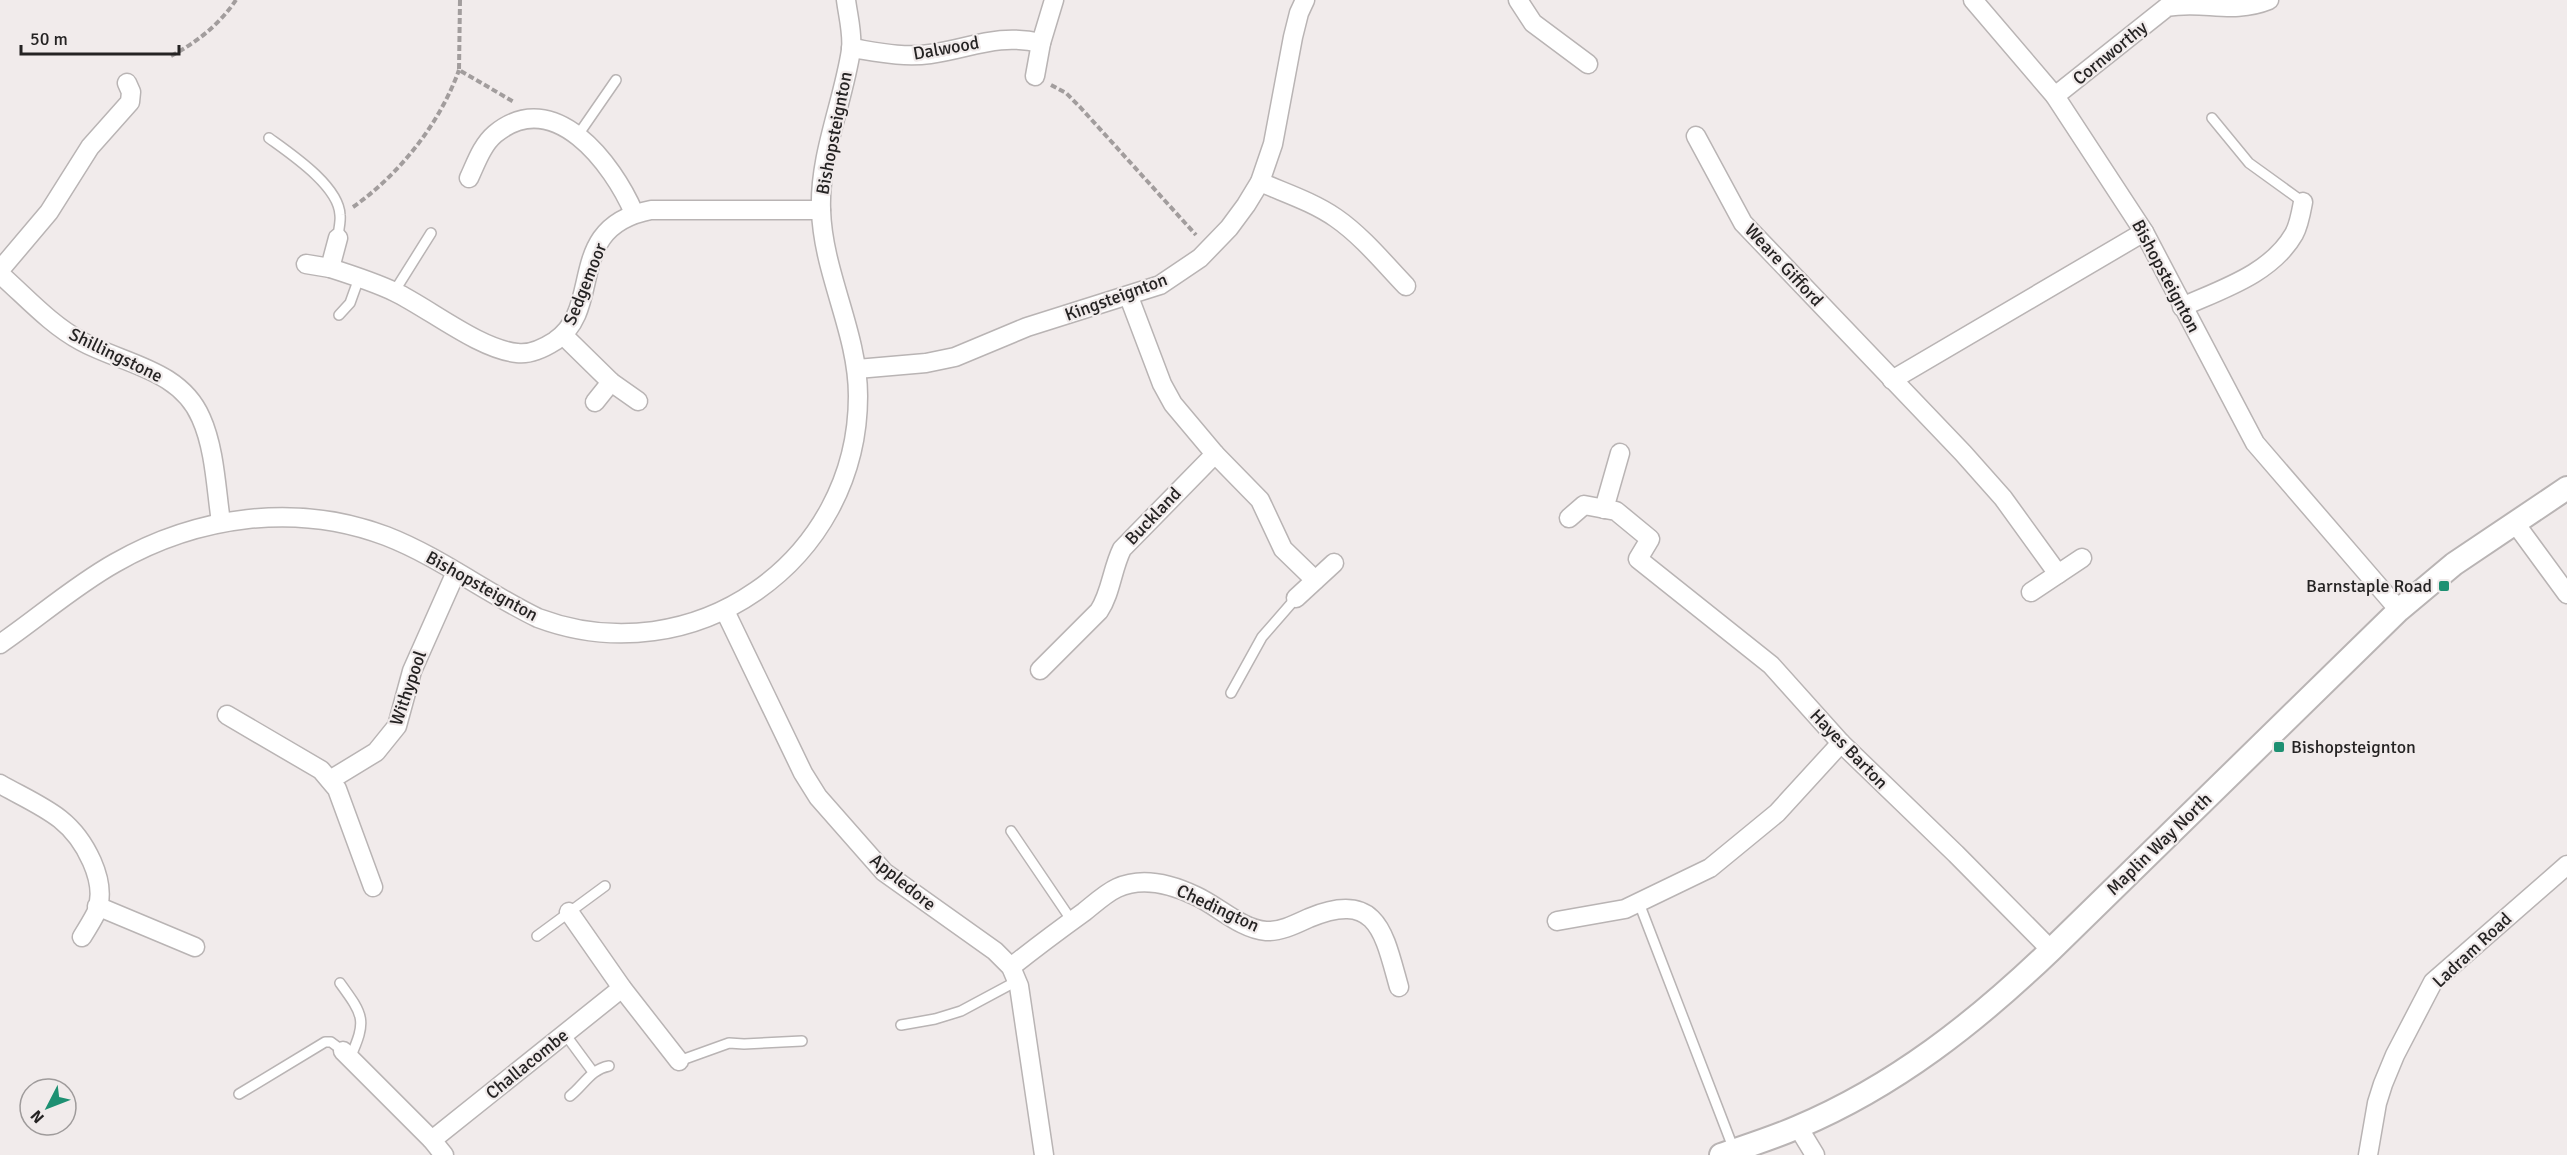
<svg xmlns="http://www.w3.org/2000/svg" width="2567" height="1155" font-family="Signika,sans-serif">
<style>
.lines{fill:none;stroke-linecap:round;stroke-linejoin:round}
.service-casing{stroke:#b9b4b4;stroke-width:12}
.minor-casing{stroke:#b9b4b4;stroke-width:21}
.tertiary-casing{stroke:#b9b4b4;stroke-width:26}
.path{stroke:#a29d9d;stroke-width:4;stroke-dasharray:6 3;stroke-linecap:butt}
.service{stroke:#fff;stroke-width:9}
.minor{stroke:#fff;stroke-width:18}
.tertiary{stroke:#fff;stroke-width:22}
.poi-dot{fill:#1e9072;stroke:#f1ebeb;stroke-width:2}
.labels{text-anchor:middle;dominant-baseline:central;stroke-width:4.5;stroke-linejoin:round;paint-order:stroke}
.street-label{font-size:18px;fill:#252323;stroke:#f1ebeb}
.poi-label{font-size:18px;fill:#252323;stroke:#f1ebeb;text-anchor:end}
</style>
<rect width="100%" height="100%" fill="#f1ebeb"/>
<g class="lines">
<defs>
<g id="service">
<polyline points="2212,118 2249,163 2303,202"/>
<polyline points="578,135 616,80"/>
<path d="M269,138c22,16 70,48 71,77 1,7 -2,16 -2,23"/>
<polyline points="394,292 431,233"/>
<polyline points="339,315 350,303 359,278"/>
<polyline points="1231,693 1262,637 1296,598"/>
<polyline points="1011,831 1072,921"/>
<polyline points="1639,903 1734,1150"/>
<polyline points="537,936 605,886"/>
<path d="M340,983c24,33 27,37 10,75"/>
<polyline points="901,1025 935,1019 961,1011 1017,981"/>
<polyline points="565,1034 593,1072"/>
<polyline points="679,1061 729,1043 744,1044 802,1041"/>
<polyline points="239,1094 325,1042 331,1042 343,1051"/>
<path d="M570,1096c14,-11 21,-27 39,-30"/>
</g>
<g id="minor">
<polyline points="1518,0 1533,23 1588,64"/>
<polyline points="1973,0 2055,96 2144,232 2255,443 2399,610"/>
<path d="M851,48c26,4 53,10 79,6 42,-6 67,-21 111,-11"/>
<polyline points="1035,76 1041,43 1054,0"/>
<path d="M2055,96l112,-89c36,-7 65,8 102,-7"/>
<polyline points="1696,136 1743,223 1963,453 2003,498 2058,574"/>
<path d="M469,178c7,-15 13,-33 26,-44 59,-49 118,30 139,79"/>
<path d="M1260,182c25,11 53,20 76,36 26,18 48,45 70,68"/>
<polyline points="306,264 330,268 338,238"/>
<path d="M330,268c22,7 44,14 65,24 35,17 84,57 122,61 13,2 27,-5 38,-12 50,-34 8,-114 96,-131h170"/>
<polyline points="0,270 49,212 90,147 130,102 131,92 127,83"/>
<path d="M0,274c26,23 51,51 81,67 42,23 99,28 120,77 14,31 15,71 20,104"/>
<polyline points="1129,297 1162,384 1173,404 1215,454 1260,500 1283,549 1315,580"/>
<path d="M2182,307c40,-18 89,-33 112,-73 5,-9 7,-21 9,-32"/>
<polyline points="563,335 611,382 638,401"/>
<polyline points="857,369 926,363 955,357 1027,327 1160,285 1200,258 1229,228 1246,205 1260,182 1273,144 1293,37 1299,13 1305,0"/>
<polyline points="1892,380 2144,232"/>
<polyline points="595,402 611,382"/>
<polyline points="1604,509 1620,453"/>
<polyline points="1569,518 1584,505 1616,511 1650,539 1638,559 1771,665 1841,743 1956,854 2051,950"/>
<polyline points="2515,523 2567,594"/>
<polyline points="2031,592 2082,558"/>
<polyline points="1296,598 1334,563"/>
<polyline points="725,611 803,773 818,797 884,872 995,951 1011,967 1019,986 1044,1155"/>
<path d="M0,644c38,-26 74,-58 115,-81 82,-47 181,-61 271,-27 54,21 100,57 152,82 155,58 320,-56 320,-222 0,-64 -35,-122 -37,-186 -2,-55 22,-107 30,-160 2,-16 -3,-34 -5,-50"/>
<path d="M1040,670l59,-59c12,-18 13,-42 23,-62l93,-95"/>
<polyline points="227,715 321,770 337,789 373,887"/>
<polyline points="330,780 376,752 397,726 412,671 456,572"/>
<path d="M0,784c19,11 42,21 60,35 24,19 49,63 36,94 -4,8 -9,16 -14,24"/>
<polyline points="97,906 195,947"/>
<polyline points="569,912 622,988 679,1061"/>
<polyline points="1557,921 1625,909 1710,868 1777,813 1841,743"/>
<path d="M1011,967c24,-19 48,-37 73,-55 10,-8 22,-19 33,-24 26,-12 56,-3 79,8 22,10 45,33 70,35 14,1 30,-7 43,-13 69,-29 75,16 90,69"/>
<polyline points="343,1051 432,1140 444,1155"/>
<polyline points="1798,1127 1815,1155"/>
<polyline points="432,1140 622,988"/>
<polyline points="2368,1155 2377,1103 2383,1084 2395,1055 2433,982 2567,865"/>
</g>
<path id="tertiary" d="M1721,1155c26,-9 52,-17 77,-28 97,-41 178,-105 253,-177l348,-340 55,-46 113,-76"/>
</defs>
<use href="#service" class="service-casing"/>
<use href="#minor" class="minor-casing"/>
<use href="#tertiary" class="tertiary-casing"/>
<g class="path">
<polyline points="460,0 459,70 514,102"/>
<path d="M171,56c26,-14 48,-31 65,-56"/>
<polyline points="1051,85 1066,93 1080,107 1196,235"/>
<path d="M353,207c47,-33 87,-84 106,-137"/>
</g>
<use href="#service" class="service"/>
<use href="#minor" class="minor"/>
<use href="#tertiary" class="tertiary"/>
</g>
<g class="poi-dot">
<rect x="2438" y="580" width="12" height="12" rx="3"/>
<rect x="2273" y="741" width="12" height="12" rx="3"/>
</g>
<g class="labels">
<g class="street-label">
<text transform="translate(946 48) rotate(-10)">Dalwood</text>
<text transform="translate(2110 53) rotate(-39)">Cornworthy</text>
<text transform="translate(834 133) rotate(-79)">Bishopsteignton</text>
<text transform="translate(1784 265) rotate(47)">Weare Gifford</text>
<text transform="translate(2166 276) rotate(62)">Bishopsteignton</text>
<text transform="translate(585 284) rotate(-68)">Sedgemoor</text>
<text transform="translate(1116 297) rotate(-20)">Kingsteignton</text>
<text transform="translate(116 355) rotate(26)">Shillingstone</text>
<text transform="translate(1153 516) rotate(-46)">Buckland</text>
<text transform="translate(482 586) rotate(29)">Bishopsteignton</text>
<text transform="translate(408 688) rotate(-71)">Withypool</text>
<text transform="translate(1849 749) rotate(46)">Hayes Barton</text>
<text transform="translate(2159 844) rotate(-44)">Maplin Way North</text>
<text transform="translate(903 882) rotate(39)">Appledore</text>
<text transform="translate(1218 908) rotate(25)">Chedington</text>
<text transform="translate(2472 950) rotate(-43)">Ladram Road</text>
<text transform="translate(527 1064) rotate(-39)">Challacombe</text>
</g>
<g class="poi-label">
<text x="2432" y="586">Barnstaple Road</text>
<text x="2291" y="747" text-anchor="start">Bishopsteignton</text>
</g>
</g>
<g transform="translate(48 1107) rotate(228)"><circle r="28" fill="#f1ebeb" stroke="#9f9b9b" stroke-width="1.5"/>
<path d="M0-4.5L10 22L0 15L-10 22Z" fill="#1e9072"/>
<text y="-9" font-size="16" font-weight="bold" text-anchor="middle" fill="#252323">N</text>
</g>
<path d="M21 45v9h158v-9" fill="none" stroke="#252323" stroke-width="3"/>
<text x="30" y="45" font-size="18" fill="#252323" stroke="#f1ebeb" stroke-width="4.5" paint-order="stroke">50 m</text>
</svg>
